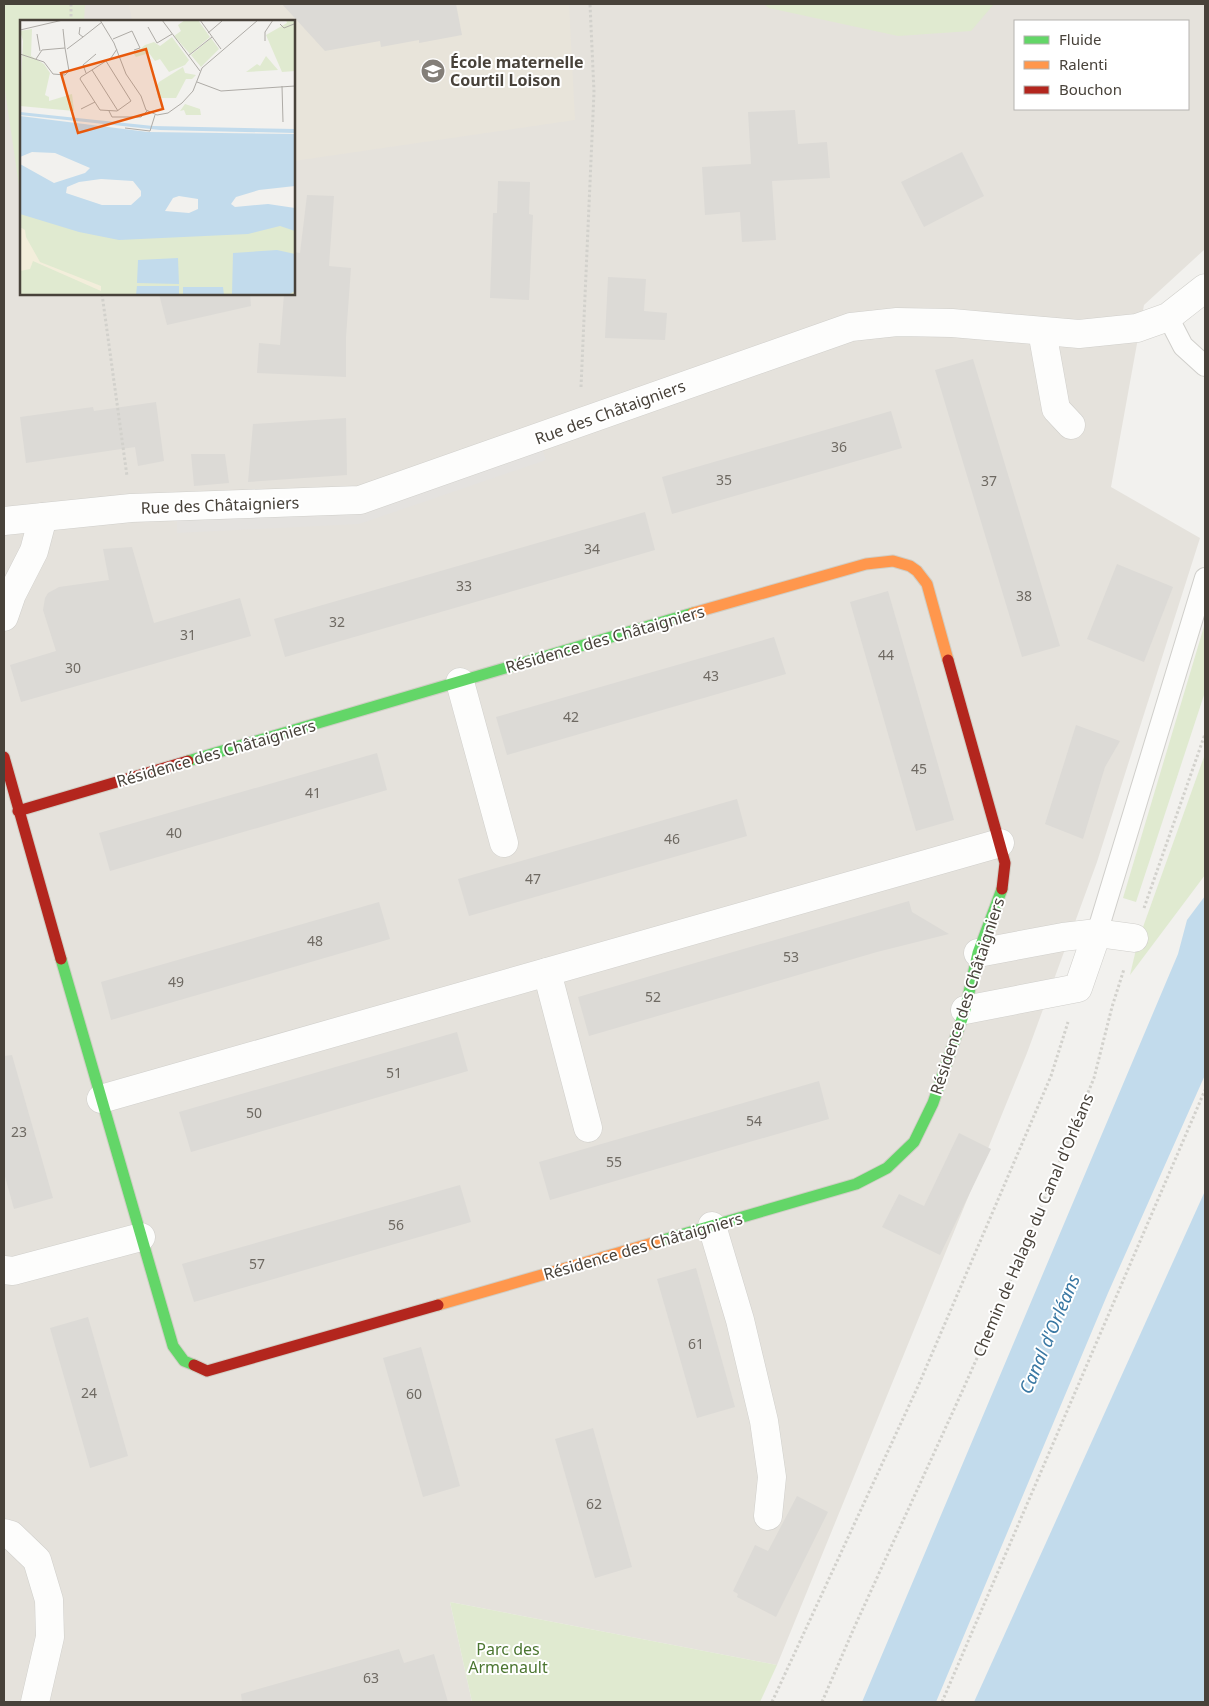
<svg xmlns="http://www.w3.org/2000/svg" width="1209" height="1706" font-family="'Noto Sans',sans-serif">
<style>
.residential{fill:#e5e2dc;fill-rule:evenodd}
.education{fill:#e8e4da}
.green{fill:#e0ead0}
.parking{fill:#e4e2df}
.water{fill:#c2dbec}
.building{fill:#dcdad6}
.lines{fill:none;stroke-linecap:round;stroke-linejoin:round}
.lane-casing{stroke:#d0cfcb;stroke-width:22}
.street-casing{stroke:#d0cfcb;stroke-width:29}
.fast-casing{stroke:#d0cec5;stroke-width:13}
.slow-casing{stroke:#d0cec5;stroke-width:13}
.jam-casing{stroke:#d0cec5;stroke-width:13}
.path{stroke:#d2d1cc;stroke-width:3;stroke-dasharray:2.5 2.5;stroke-linecap:butt}
.lane{stroke:#fdfdfc;stroke-width:20}
.street{stroke:#fdfdfc;stroke-width:28}
.fast{stroke:#63d668;stroke-width:11}
.slow{stroke:#ff974d;stroke-width:11}
.jam{stroke:#b3261e;stroke-width:11}
.labels{text-anchor:middle;dominant-baseline:central;stroke-width:4;stroke-linejoin:round;paint-order:stroke}
.number-label{font-size:14px;fill:#6e6962}
.poi-label{font-size:16px;font-weight:bold;fill:#48423a;stroke:#fff;text-anchor:start}
.street-label{font-size:16px;fill:#48423a;stroke:#fff}
.park-label{font-size:16px;fill:#4c7631;stroke:#fff}
.water-label{font-size:18px;font-style:italic;fill:#3a78a3;stroke:#fff}
.inset-road{fill:none;stroke:#aeaba6;stroke-width:1}
.view{fill:#e8590c;fill-opacity:0.15;stroke:#e8590c;stroke-width:2.5}
.inset-edge{fill:none;stroke:#48423a;stroke-width:2.5}
</style>
<rect width="100%" height="100%" fill="#f2f1ee"/>
<path class="residential" d="M4,4h1201v245l-61,56 -33,182 89,51 -103,324 -70,191 -250,612 -327,-63 22,100h-468zM21,21h273v273h-273zM1015,21h173v88h-173z"/>
<polygon class="education" points="129,4 569,4 575,120 294,161 294,21 132,21"/>
<g class="green">
<polygon points="4,4 85,4 84,21 21,21 21,199 4,84"/>
<polygon points="764,4 994,4 971,31 898,36 769,8"/>
<polygon points="1205,623 1205,692 1136,902 1123,898"/>
<polygon points="1205,754 1205,875 1130,975 1138,941"/>
<polygon points="450,1602 777,1665 760,1702 472,1702"/>
</g>
<polygon class="parking" points="540,443 546,460 359,524 177,533 177,514 357,506"/>
<g class="water">
<polygon points="1205,896 1205,1075 1108,1293 936,1702 862,1702 1178,954 1187,920"/>
<polygon points="1205,1191 1205,1702 974,1702"/>
</g>
<g class="building">
<polygon points="282,4 456,4 462,35 419,43 419,40 381,47 380,41 325,51"/>
<polygon points="795,110 798,144 827,142 830,178 772,181 776,240 742,242 740,212 705,215 702,167 751,164 748,112"/>
<polygon points="962,152 984,196 924,227 901,182"/>
<polygon points="498,181 530,182 529,214 533,215 529,300 490,298 493,213 497,213"/>
<polygon points="307,195 334,196 329,266 351,268 346,337 346,377 257,373 259,343 280,345 284,294 294,294 294,252 300,253"/>
<polygon points="608,277 646,279 644,311 667,313 665,340 605,338"/>
<polygon points="159,294 250,294 251,306 167,325"/>
<polygon points="973,359 1060,646 1022,657 935,370"/>
<polygon points="156,402 164,461 138,466 135,447 26,463 20,417 93,407 94,411"/>
<polygon points="891,411 902,448 672,514 662,477"/>
<polygon points="346,418 347,475 248,482 253,424"/>
<polygon points="191,454 225,454 229,483 194,486"/>
<polygon points="645,512 655,550 285,657 274,619"/>
<polygon points="132,547 154,623 240,598 251,636 21,702 10,665 56,651 43,610 45,598 48,593 59,587 109,580 103,549"/>
<polygon points="1117,564 1173,587 1144,662 1087,639"/>
<polygon points="888,591 954,820 916,831 850,602"/>
<polygon points="774,637 786,674 507,755 496,717"/>
<polygon points="1076,725 1120,741 1105,767 1083,839 1045,824"/>
<polygon points="377,753 387,790 110,871 99,833"/>
<polygon points="737,799 747,836 469,916 458,879"/>
<polygon points="909,901 912,912 949,934 877,952 589,1036 578,997"/>
<polygon points="379,902 390,939 111,1020 101,982"/>
<polygon points="457,1032 468,1071 191,1152 179,1112"/>
<polygon points="12,1055 53,1198 14,1209 4,1173 4,1056"/>
<polygon points="819,1081 829,1119 550,1200 539,1162"/>
<polygon points="959,1133 991,1149 940,1255 882,1227 899,1194 924,1206"/>
<polygon points="460,1185 471,1222 194,1302 182,1264"/>
<polygon points="696,1268 735,1407 697,1418 657,1279"/>
<polygon points="88,1317 128,1456 90,1468 50,1328"/>
<polygon points="421,1347 460,1486 423,1497 383,1358"/>
<polygon points="593,1428 632,1567 595,1578 555,1439"/>
<polygon points="797,1496 828,1512 776,1617 737,1597 738,1594 733,1591 755,1545 768,1551"/>
<polygon points="399,1649 404,1663 434,1654 448,1702 242,1702 241,1694"/>
</g>
<g class="lines">
<defs>
<g id="lane">
<polyline points="1168,317 1183,346 1205,366"/>
<polyline points="1097,933 1205,578"/>
</g>
<g id="street">
<polyline points="1042,331 1056,409 1071,425"/>
<polyline points="4,521 131,508 360,500 851,327 897,322 952,323 1079,334 1137,328 1168,317 1205,288"/>
<polyline points="4,617 12,594 34,551 43,517"/>
<polyline points="460,682 504,843"/>
<polyline points="978,953 1063,937 1097,933 1134,938"/>
<polyline points="547,972 588,1128"/>
<polyline points="965,1010 1078,988 1097,933"/>
<polyline points="101,1099 1000,843"/>
<polyline points="712,1226 740,1320 764,1421 772,1477 768,1516"/>
<polyline points="4,1270 13,1271 141,1237"/>
<polyline points="4,1533 11,1535 37,1560 49,1600 50,1637 35,1702"/>
</g>
<g id="fast">
<polyline points="188,761 693,613"/>
<polyline points="61,959 173,1346 184,1361 194,1365"/>
<polyline points="656,1242 856,1184 887,1168 914,1142 933,1103 965,1010 978,953 1002,889"/>
</g>
<g id="slow">
<polyline points="693,613 866,564 893,561 910,566 917,571 927,584 948,660"/>
<polyline points="438,1305 656,1242"/>
</g>
<g id="jam">
<polyline points="948,660 1005,863 1002,889"/>
<polyline points="4,757 61,959"/>
<polyline points="18,811 188,761"/>
<polyline points="194,1365 207,1371 438,1305"/>
</g>
</defs>
<use href="#lane" class="lane-casing"/>
<use href="#street" class="street-casing"/>
<use href="#fast" class="fast-casing"/>
<use href="#slow" class="slow-casing"/>
<use href="#jam" class="jam-casing"/>
<g class="path">
<polyline points="71,4 71,21"/>
<polyline points="102,294 127,476"/>
<polyline points="581,387 594,92 590,4"/>
<polyline points="1144,908 1205,734"/>
<polyline points="772,1702 919,1384 1051,1076 1068,1022"/>
<polyline points="822,1702 854,1628 961,1394 1001,1304 1094,1078 1112,1007 1124,969"/>
<polyline points="942,1702 1205,1090"/>
</g>
<use href="#lane" class="lane"/>
<use href="#street" class="street"/>
<use href="#fast" class="fast"/>
<use href="#slow" class="slow"/>
<use href="#jam" class="jam"/>
</g>
<defs>
<symbol id="school-disc" viewBox="-11 -11 22 22"><circle r="9.5" fill="#847f79" stroke="#fff"/><path d="M0-5L7-2L0 1L-7-2ZM-4 1L0 2.5L4 1V4Q0 6-4 4Z" fill="#fff"/></symbol>
</defs>
<g fill-rule="evenodd">
<use href="#school-disc" x="419" y="57" width="28" height="28"/>
</g>
<g class="labels">
<g class="number-label">
<text x="839" y="446">36</text>
<text x="724" y="479">35</text>
<text x="989" y="480">37</text>
<text x="592" y="548">34</text>
<text x="464" y="585">33</text>
<text x="1024" y="595">38</text>
<text x="337" y="621">32</text>
<text x="188" y="634">31</text>
<text x="886" y="654">44</text>
<text x="73" y="667">30</text>
<text x="711" y="675">43</text>
<text x="571" y="716">42</text>
<text x="919" y="768">45</text>
<text x="313" y="792">41</text>
<text x="174" y="832">40</text>
<text x="672" y="838">46</text>
<text x="533" y="878">47</text>
<text x="315" y="940">48</text>
<text x="791" y="956">53</text>
<text x="176" y="981">49</text>
<text x="653" y="996">52</text>
<text x="394" y="1072">51</text>
<text x="254" y="1112">50</text>
<text x="754" y="1120">54</text>
<text x="19" y="1131">23</text>
<text x="614" y="1161">55</text>
<text x="396" y="1224">56</text>
<text x="257" y="1263">57</text>
<text x="696" y="1343">61</text>
<text x="89" y="1392">24</text>
<text x="414" y="1393">60</text>
<text x="594" y="1503">62</text>
<text x="371" y="1677">63</text>
</g>
<g class="poi-label">
<text x="450" y="62">École maternelle<tspan x="450" dy="18">Courtil Loison</tspan></text>
</g>
<g class="street-label">
<text transform="translate(610 412) rotate(-20)">Rue des Châtaigniers</text>
<text transform="translate(220 505) rotate(-2)">Rue des Châtaigniers</text>
<text transform="translate(605 639) rotate(-16)">Résidence des Châtaigniers</text>
<text transform="translate(216 753) rotate(-16)">Résidence des Châtaigniers</text>
<text transform="translate(967 996) rotate(-72)">Résidence des Châtaigniers</text>
<text transform="translate(1033 1225) rotate(-67)">Chemin de Halage du Canal d'Orléans</text>
<text transform="translate(643 1246) rotate(-16)">Résidence des Châtaigniers</text>
</g>
<g class="park-label">
<text x="508" y="1649">Parc des<tspan x="508" dy="18">Armenault</tspan></text>
</g>
<g class="water-label">
<text transform="translate(1049 1334) rotate(-67)">Canal d'Orléans</text>
</g>
</g>
<g transform="translate(20 20)">
<rect width="275" height="275" fill="#f2f1ee"/>
<path d="M165,0h13l12,17 -20,17 -16,-18 7,-5 -3,-6zM266,0h9v51l-13,1 -16,-37 21,-12zM12,9l-1,27 13,8 6,9 -5,22 4,2v4l23,-7 2,17 -54,-5 3,-65 -3,-10zM152,17l17,23 -4,5 -16,7 -9,-13 -5,2 -6,-8 -13,4 -2,-3 11,-9 9,-3 6,4zM191,18l8,11 -18,18 -10,-12zM246,36l12,14 -32,2 11,-8 3,2zM163,47l2,6 11,2 -4,4h-6l-10,19h-18l-2,-11 3,-5zM165,84l15,5 1,6h-15l-2,-5 -4,1zM0,189l275,15v71h-275z" fill="#e0ead0"/>
<path d="M0,207l5,3 1,7 14,25 61,24v5l-68,-30 -3,8 -10,2z" fill="#f3eedb"/>
<path d="M0,92l133,14 142,3v4l-135,-3 -140,-15zM0,96l128,16 147,2v52l-36,4 -23,7 -5,7 4,3 33,-3 27,4v23l-15,-5 -32,8 -129,6 -40,-8 -59,-18v-50l34,19 31,-10 5,-5 -35,-15 -23,-1 -12,5zM81,159l32,2 8,10v5l-10,9h-29l-36,-12 1,-6 12,-5zM159,176l19,3v10l-9,4 -24,-2 8,-13zM257,230l18,4v37l-7,4h-56l1,-42zM158,238l1,26 -42,-1 1,-23zM117,266h42v9h-43zM163,267h40l1,8h-41z" fill="#c2dbec" fill-rule="evenodd"/>
<path class="inset-road" d="M80,0l14,23 12,31 15,22 5,14 11,5 11,-2 14,-10 11,-12 9,-23 56,-48M142,0l38,51M180,0l21,29M260,4l4,4 10,-4M60,7l-1,7 4,3 19,-15M128,7l9,16 15,-9M43,9l2,19M0,10l43,-10M188,13l14,-12M17,14l3,17M93,19l19,-8 8,17 -6,2M245,21v-9l8,-12M47,29l16,-12M0,34l24,8 9,12 12,1 4,-4 -4,-23 -23,2 -6,9M168,36l24,-19M86,41l25,40 -14,10 -17,-1 -20,-31 1,-2 25,-16 5,-3 6,-9M72,50l26,41M66,53l-3,-8 13,-11M177,62l24,9 74,-5M262,66l1,36M61,89l14,-7M89,91l3,6h29l6,-6M105,108l25,3 5,-16"/>
<path class="view" d="M126,29l17,60 -85,24 -17,-60z"/>
<rect width="275" height="275" class="inset-edge"/>
</g>
<rect width="1209" height="1706" fill="none" stroke="#48423a" stroke-width="10"/>
<rect x="1014" y="20" width="175" height="90" fill="#ffffff" stroke="#b6b3b0"/>
<rect x="1024" y="36" width="25" height="8" fill="#63d668" stroke="#b6b3b0"/>
<text x="1059" y="45" font-size="15" fill="#48423a">Fluide</text>
<rect x="1024" y="61" width="25" height="8" fill="#ff974d" stroke="#b6b3b0"/>
<text x="1059" y="70" font-size="15" fill="#48423a">Ralenti</text>
<rect x="1024" y="86" width="25" height="8" fill="#b3261e" stroke="#b6b3b0"/>
<text x="1059" y="95" font-size="15" fill="#48423a">Bouchon</text>
</svg>
